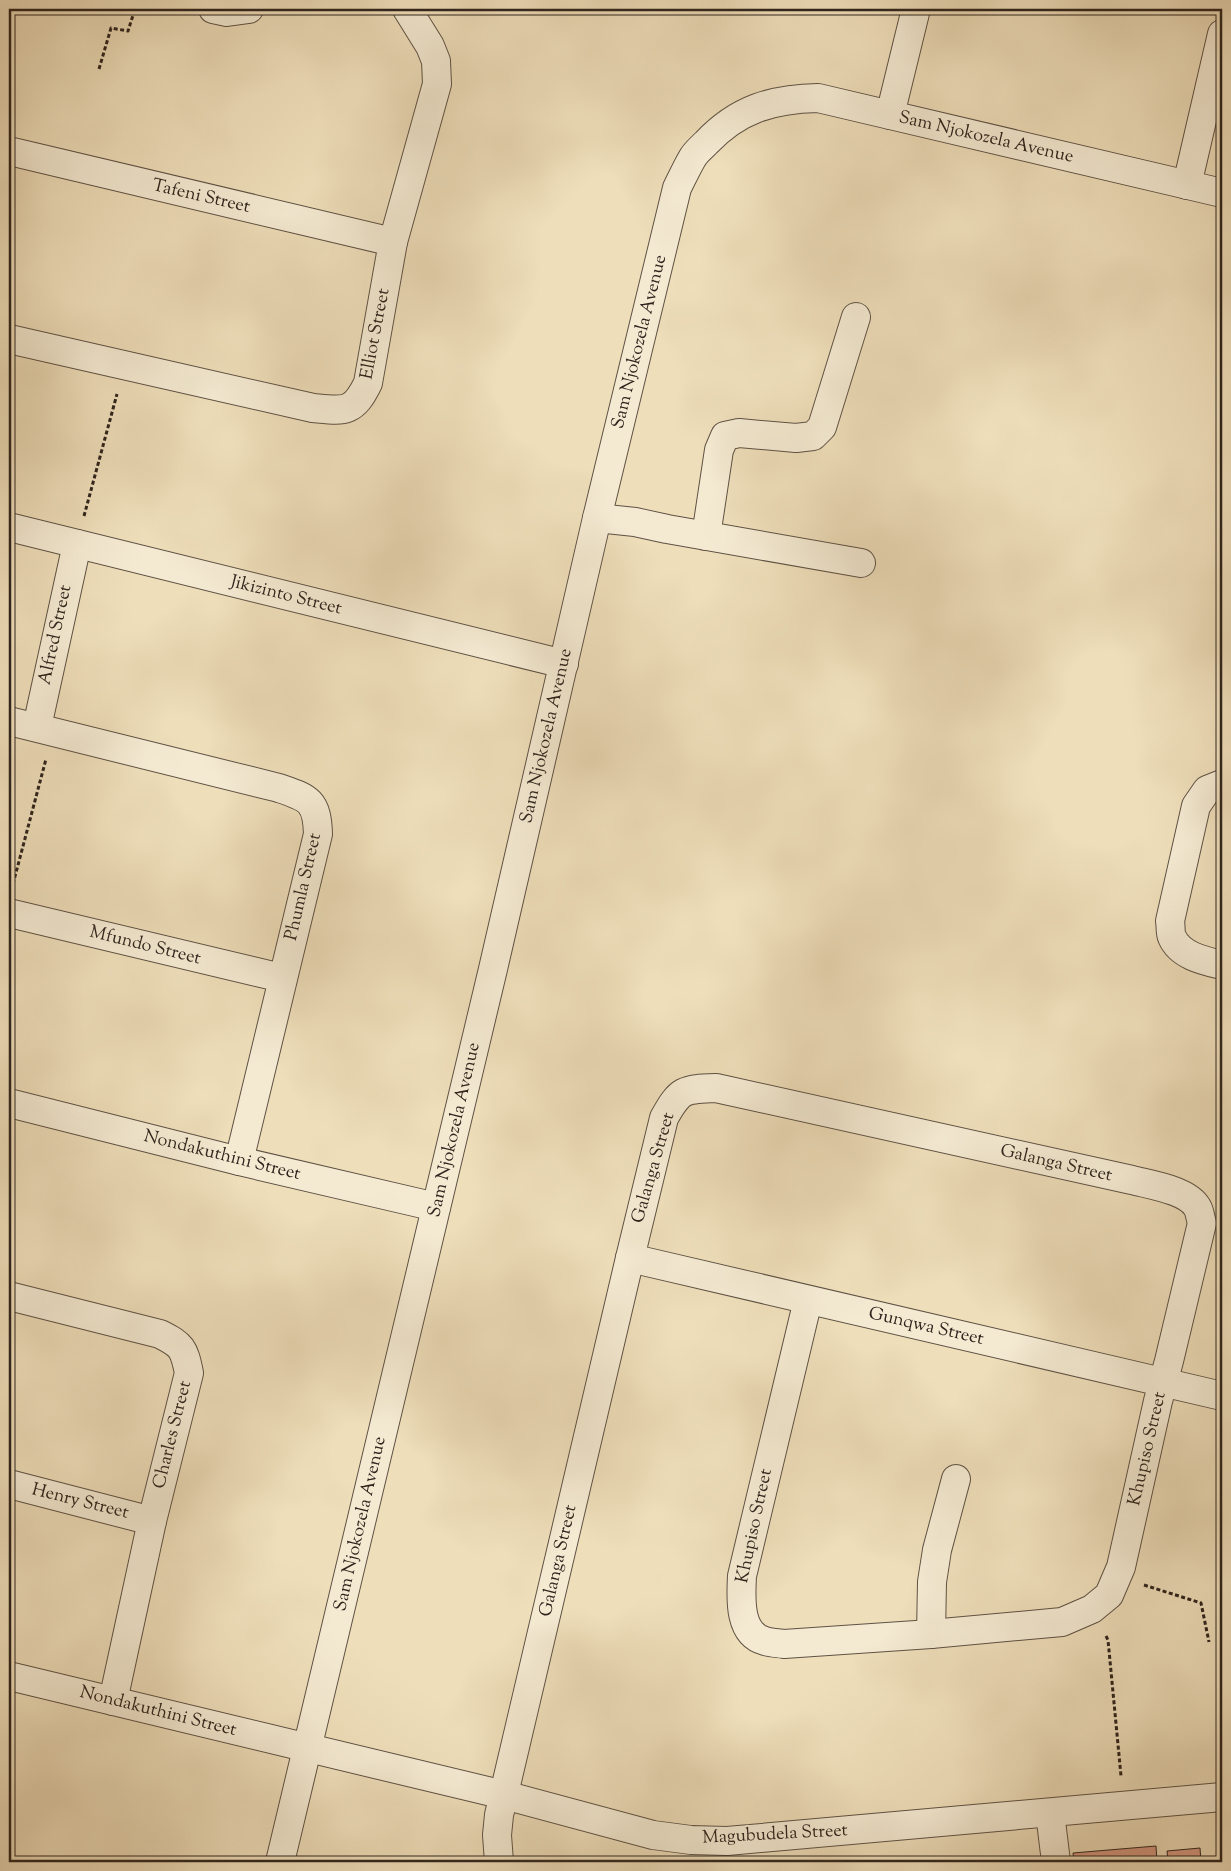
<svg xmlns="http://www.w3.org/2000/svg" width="1231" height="1871" font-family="'Sorts Mill Goudy',serif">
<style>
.building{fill:#d59881;stroke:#2f241d}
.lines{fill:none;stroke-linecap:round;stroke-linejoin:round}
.minor-casing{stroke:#5f5244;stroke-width:30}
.path{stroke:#2f241d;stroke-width:3;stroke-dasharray:4 2.5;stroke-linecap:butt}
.minor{stroke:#f4ead2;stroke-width:28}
.labels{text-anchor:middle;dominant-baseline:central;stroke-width:4;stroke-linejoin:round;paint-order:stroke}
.street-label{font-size:18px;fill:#2f241d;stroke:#f4ead2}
</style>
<rect width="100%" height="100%" fill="#eedeba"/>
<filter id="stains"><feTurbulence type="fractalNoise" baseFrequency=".004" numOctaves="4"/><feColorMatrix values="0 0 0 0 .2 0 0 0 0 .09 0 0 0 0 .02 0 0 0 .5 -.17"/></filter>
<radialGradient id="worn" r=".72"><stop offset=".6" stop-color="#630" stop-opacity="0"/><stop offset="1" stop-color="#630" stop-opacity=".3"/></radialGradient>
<g class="building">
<polygon points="1156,1846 1157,1862 1074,1862 1073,1853"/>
<polygon points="1200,1848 1201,1862 1168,1862 1167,1851"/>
</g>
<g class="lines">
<defs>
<g id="minor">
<polyline points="213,9 227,12 249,9"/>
<polyline points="890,115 916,9"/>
<polyline points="9,151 393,242"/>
<polyline points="1187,185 1222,34"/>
<path d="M9,339l304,69c31,3 40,6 55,-25l25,-141 44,-158 -1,-23 -6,-15 -23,-37"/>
<polyline points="597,518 635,522 667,529 861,563"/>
<polyline points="9,527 564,664"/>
<polyline points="706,536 719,450 725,436 739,433 796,438 813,436 822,427 856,317"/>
<path d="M9,721l270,67c29,10 38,12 39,46l-79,327"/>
<polyline points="37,727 77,544"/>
<path d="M1222,784l-15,6 -11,16 -26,115c1,5 0,12 2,16 8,19 33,24 50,28"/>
<polyline points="9,913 282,978"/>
<polyline points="9,1103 239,1161 436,1207"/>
<polyline points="630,1258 1222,1396"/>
<path d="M9,1296l151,38c22,11 24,14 29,39l-37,148 -39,180"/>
<polyline points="9,1484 152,1521"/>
<polyline points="931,1634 932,1582 937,1550 956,1479"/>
<polyline points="9,1676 504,1795 653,1835 691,1840 727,1841 1222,1797"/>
<polyline points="1050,1813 1056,1862"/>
<path d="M280,1862l213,-893 104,-451 80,-330c5,-10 10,-21 16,-31 3,-5 9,-10 13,-14 32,-34 66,-44 112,-45l404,95"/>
<path d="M499,1862l-2,-27 2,-20 131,-557 34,-140c16,-29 20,-29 52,-30l416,92c19,5 55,10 65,27 3,4 3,11 5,16l-33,138 -11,40 -37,166 -12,28 -17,14 -30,13 -131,12 -147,10c-6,-1 -13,-1 -19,-3 -27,-7 -24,-44 -23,-65l66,-276"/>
</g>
</defs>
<use href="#minor" class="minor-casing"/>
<g class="path">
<polyline points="99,69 111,28 128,31 135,9"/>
<polyline points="84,516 117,394"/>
<polyline points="13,884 46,759"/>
<polyline points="1144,1585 1201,1603 1209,1642"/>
<polyline points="1106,1636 1108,1640 1121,1776"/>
</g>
<use href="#minor" class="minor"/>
</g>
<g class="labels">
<g class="street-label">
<text transform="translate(986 138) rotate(13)">Sam Njokozela Avenue</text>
<text transform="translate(201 197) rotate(13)">Tafeni Street</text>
<text transform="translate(376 334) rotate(-79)">Elliot Street</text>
<text transform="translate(640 342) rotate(-76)">Sam Njokozela Avenue</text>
<text transform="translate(286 596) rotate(14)">Jikizinto Street</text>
<text transform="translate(56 635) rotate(-78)">Alfred Street</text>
<text transform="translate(547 736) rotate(-77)">Sam Njokozela Avenue</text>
<text transform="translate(304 887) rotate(-77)">Phumla Street</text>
<text transform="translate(145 946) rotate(14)">Mfundo Street</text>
<text transform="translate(455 1130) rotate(-77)">Sam Njokozela Avenue</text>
<text transform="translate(222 1156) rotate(14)">Nondakuthini Street</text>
<text transform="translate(1056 1164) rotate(13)">Galanga Street</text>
<text transform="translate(654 1168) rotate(-74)">Galanga Street</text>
<text transform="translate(926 1327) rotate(13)">Gunqwa Street</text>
<text transform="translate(173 1435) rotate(-76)">Charles Street</text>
<text transform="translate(1148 1449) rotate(-77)">Khupiso Street</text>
<text transform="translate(80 1502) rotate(14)">Henry Street</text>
<text transform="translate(361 1524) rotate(-77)">Sam Njokozela Avenue</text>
<text transform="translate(755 1526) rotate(-78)">Khupiso Street</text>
<text transform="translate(559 1561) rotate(-77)">Galanga Street</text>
<text transform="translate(158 1712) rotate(14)">Nondakuthini Street</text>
<text transform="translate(775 1835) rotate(-3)">Magubudela Street</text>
</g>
</g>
<rect width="1231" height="1871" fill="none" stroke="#eedeba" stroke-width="30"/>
<rect x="10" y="10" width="1211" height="1851" fill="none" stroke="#2f241d" stroke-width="2.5"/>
<rect x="15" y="15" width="1201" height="1841" fill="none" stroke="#2f241d"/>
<rect width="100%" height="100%" filter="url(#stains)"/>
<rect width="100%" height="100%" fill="url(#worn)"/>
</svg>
